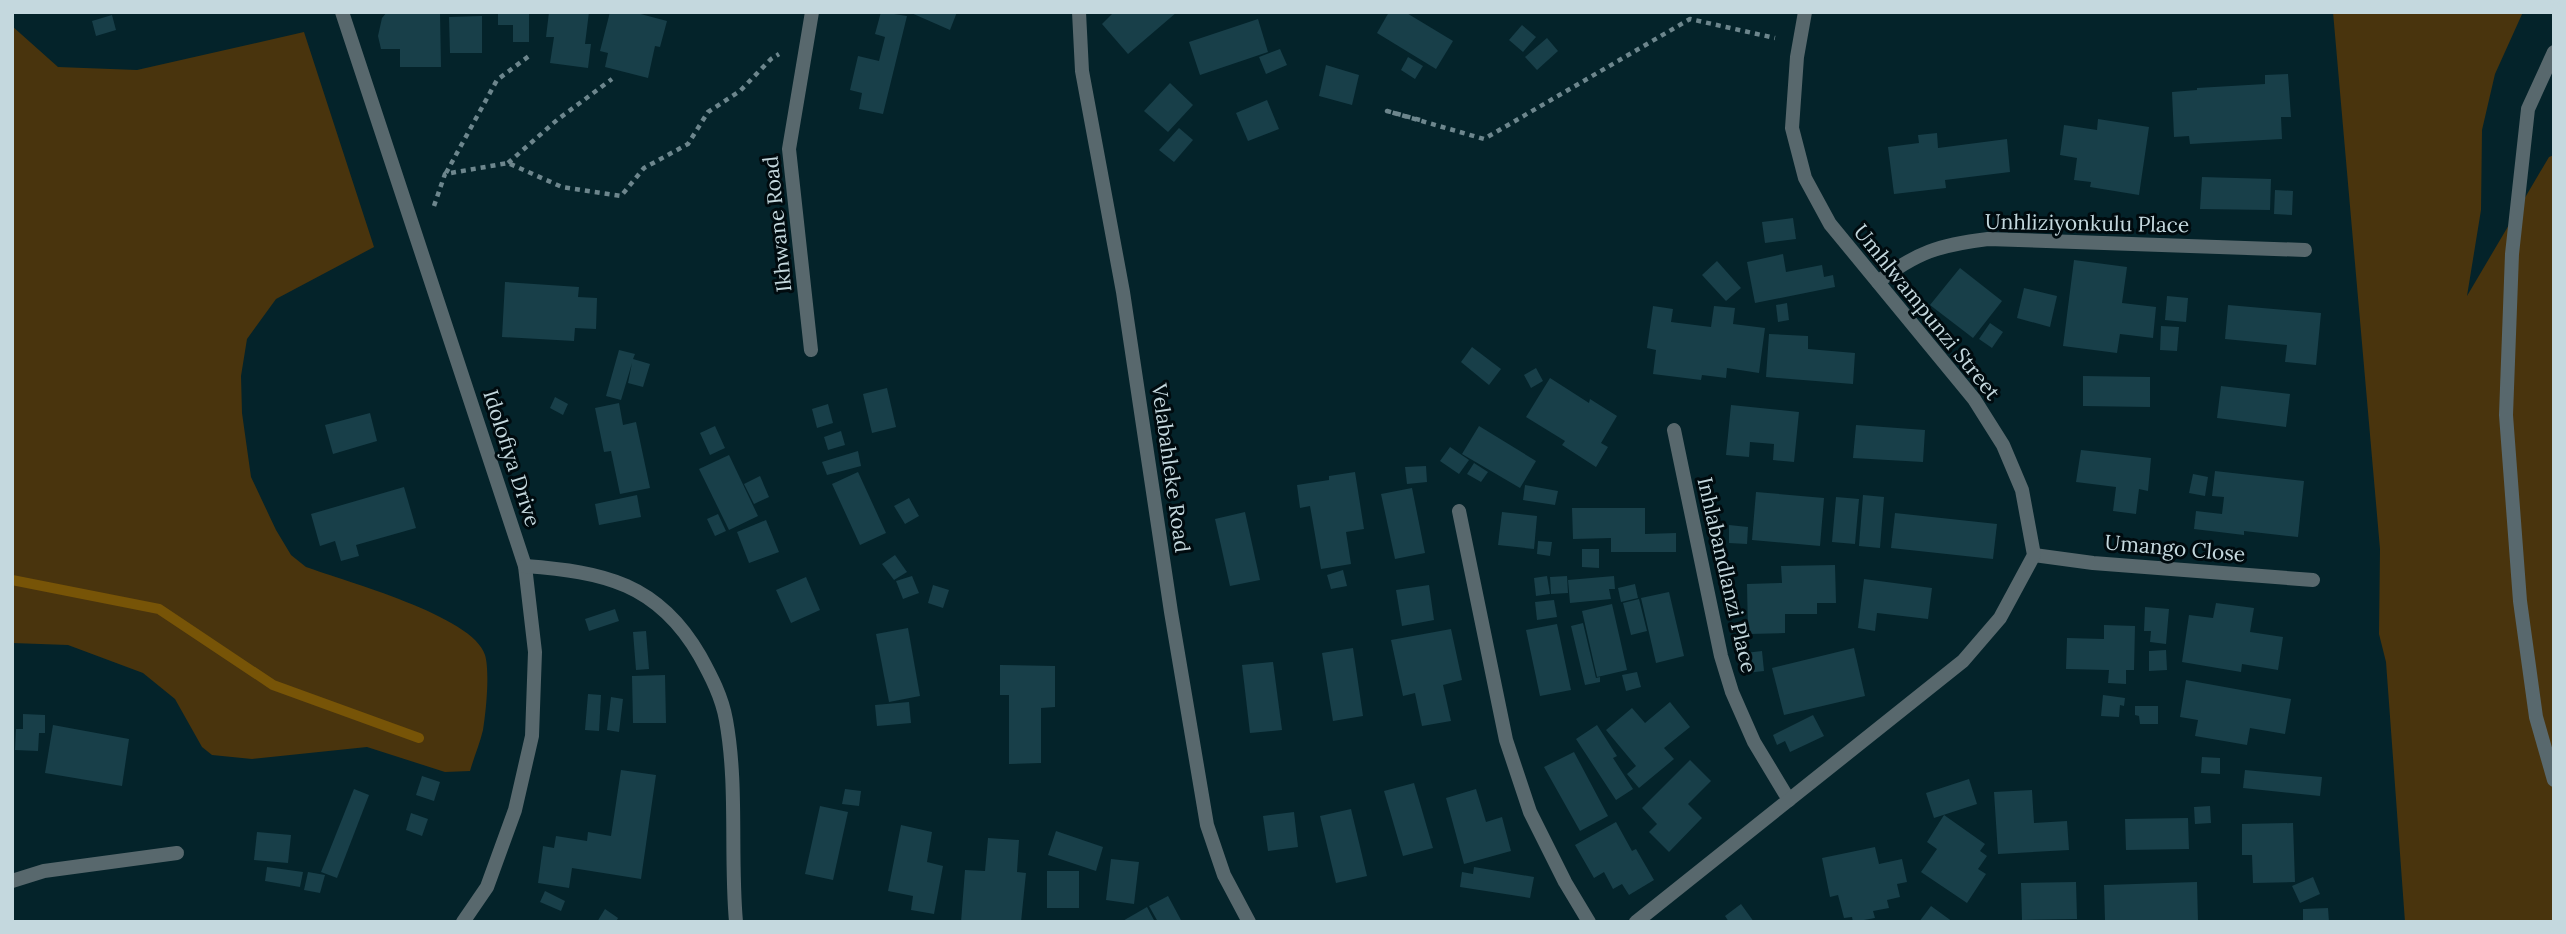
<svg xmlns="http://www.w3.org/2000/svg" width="2566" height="934" font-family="Lora,serif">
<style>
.green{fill:#49340d}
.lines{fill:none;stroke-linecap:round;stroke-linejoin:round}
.stream{stroke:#775407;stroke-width:10}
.building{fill:#183f49}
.path{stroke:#6d868d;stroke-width:4.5;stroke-dasharray:5 5;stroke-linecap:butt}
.lane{stroke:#58686d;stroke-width:14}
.street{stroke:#58686d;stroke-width:14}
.labels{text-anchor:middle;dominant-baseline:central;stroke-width:6;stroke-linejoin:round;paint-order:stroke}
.street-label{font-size:21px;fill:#c4d8de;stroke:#000b0f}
</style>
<rect width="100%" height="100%" fill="#04232a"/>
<g class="green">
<polygon points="2333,12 2523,12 2495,74 2482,130 2481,210 2467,296 2549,157 2554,155 2554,922 2405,922 2386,662 2379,634 2380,549"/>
<path d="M12,26l46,41 79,3 167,-38 70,215 -98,52 -29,40 -6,37 1,37 9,64 25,53 15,25 15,12c38,14 168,49 179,88 5,17 1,57 -2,75 -3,13 -9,27 -13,41l-25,1 -78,-25 -115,12 -40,-4 -10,-8 -27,-48 -32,-26 -75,-28 -56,-2z"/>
</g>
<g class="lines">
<polyline class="stream" points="12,580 159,609 273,685 419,738"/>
</g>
<g class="building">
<polygon points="387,12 440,12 441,67 400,67 400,49 381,49 378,36 382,18"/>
<polygon points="498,12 529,12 529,42 513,42 513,25 498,25"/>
<polygon points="549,12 589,12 585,44 591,44 588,68 550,63 554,37 546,37"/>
<polygon points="610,12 633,12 667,21 660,47 655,46 648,78 605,67 608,53 600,51"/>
<polygon points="881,12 907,16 883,114 859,109 862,93 850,90 858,56 879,61 885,37 875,34"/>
<polygon points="909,12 957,12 950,30"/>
<polygon points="1114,12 1177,12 1128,54 1102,24"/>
<polygon points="1389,12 1405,12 1453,41 1436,69 1377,33"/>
<polygon points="112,15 116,30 96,36 92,21"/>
<polygon points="482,16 482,53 450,53 449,17"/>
<polygon points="1258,19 1268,52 1200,75 1189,42"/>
<polygon points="1522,25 1536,37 1523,52 1509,40"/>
<polygon points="1547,38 1558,51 1537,70 1525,57"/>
<polygon points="1280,49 1287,65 1266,74 1259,57"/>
<polygon points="1408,57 1423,66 1415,79 1401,70"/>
<polygon points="1326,65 1359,75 1352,105 1319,96"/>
<polygon points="2288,74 2291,117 2281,117 2282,139 2190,144 2189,136 2174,137 2172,92 2197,90 2197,88 2265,84 2265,75"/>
<polygon points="1170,83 1193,105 1168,132 1144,111"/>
<polygon points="1267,100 1279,129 1248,141 1236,113"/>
<polygon points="2098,119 2149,127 2139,195 2090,187 2091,182 2074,180 2077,158 2060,155 2064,125 2097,130"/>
<polygon points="1179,128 1193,140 1174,162 1159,150"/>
<polygon points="1937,133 1938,148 2007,139 2010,172 1945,180 1946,188 1894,194 1888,147 1919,143 1918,135"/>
<polygon points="2202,177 2271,179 2270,210 2200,209"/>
<polygon points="2275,190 2293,191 2292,215 2274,214"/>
<polygon points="1793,218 1796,239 1765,243 1762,222"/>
<polygon points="1783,254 1786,272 1822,265 1824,277 1833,275 1835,287 1755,303 1747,262"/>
<polygon points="2074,260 2127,267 2122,303 2156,307 2153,338 2120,334 2117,353 2063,346"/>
<polygon points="1717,261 1741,288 1726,301 1702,275"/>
<polygon points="1960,268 2002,301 1973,338 1930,305"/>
<polygon points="505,282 579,287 578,297 597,298 596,329 575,328 574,341 502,337"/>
<polygon points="2024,288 2057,296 2050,327 2017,318"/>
<polygon points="2167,296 2188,298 2186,322 2165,320"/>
<polygon points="1787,303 1789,320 1778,322 1776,305"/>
<polygon points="2228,305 2321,313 2316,365 2285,362 2287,345 2225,339"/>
<polygon points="1653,306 1673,309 1671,322 1711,327 1714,306 1735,308 1733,324 1765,328 1759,373 1727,368 1726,378 1702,375 1701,380 1653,374 1656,350 1647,348"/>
<polygon points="1990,323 2003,332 1992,348 1979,339"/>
<polygon points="2161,326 2179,327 2177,351 2160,350"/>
<polygon points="1769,334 1808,336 1808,349 1855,353 1853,384 1766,377"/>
<polygon points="1472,347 1501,369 1489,385 1461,362"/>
<polygon points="619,350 635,354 633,359 650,364 643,387 628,383 632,363 621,400 606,396"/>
<polygon points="1536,368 1543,381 1531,388 1524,375"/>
<polygon points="2083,376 2150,377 2150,407 2083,406"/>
<polygon points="1550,378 1589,403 1590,399 1617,416 1601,443 1608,447 1596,467 1562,445 1565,441 1526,417"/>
<polygon points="2221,386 2290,394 2286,427 2217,418"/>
<polygon points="887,388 896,427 872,433 863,394"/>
<polygon points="555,397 568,404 563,415 550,408"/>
<polygon points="619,403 623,425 636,422 650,488 620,494 611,451 604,452 595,408"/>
<polygon points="828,404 833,423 817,428 812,409"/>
<polygon points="1731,405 1799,412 1794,462 1773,460 1774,444 1750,442 1749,457 1726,455"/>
<polygon points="370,413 377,441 333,454 325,425"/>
<polygon points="1856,425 1925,430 1923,462 1853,458"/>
<polygon points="715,426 725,448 710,455 700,433"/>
<polygon points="1479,426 1536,461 1520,488 1462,454"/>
<polygon points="841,431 845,445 828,450 824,437"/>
<polygon points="1450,447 1469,460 1459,474 1440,461"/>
<polygon points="2081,450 2151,458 2148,491 2139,489 2136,514 2113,511 2116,487 2076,482"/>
<polygon points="858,451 861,466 827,475 822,462"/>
<polygon points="729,455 758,516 729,530 699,469"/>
<polygon points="1474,463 1488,472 1481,482 1467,474"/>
<polygon points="1426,466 1427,482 1407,484 1405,467"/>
<polygon points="2215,471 2304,481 2298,537 2244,531 2244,535 2194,529 2196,511 2222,514 2224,497 2212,496"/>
<polygon points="858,472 886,533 860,545 832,484"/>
<polygon points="1355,472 1364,529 1346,532 1351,564 1321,569 1310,506 1300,508 1297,485 1329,480 1329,476"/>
<polygon points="2193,474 2208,477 2205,496 2189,493"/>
<polygon points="760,476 769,497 754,504 744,484"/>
<polygon points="1525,485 1558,491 1555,505 1523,500"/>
<polygon points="404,487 416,528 356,545 359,556 341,561 335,541 320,546 311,514"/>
<polygon points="1412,488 1425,553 1395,559 1381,494"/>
<polygon points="1756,492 1824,498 1820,546 1752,540"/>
<polygon points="637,495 641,517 599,525 595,504"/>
<polygon points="1863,495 1884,497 1880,548 1859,546"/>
<polygon points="1836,497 1859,499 1855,544 1832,542"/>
<polygon points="909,498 919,516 905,524 894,506"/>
<polygon points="1572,508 1645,508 1645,534 1676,533 1676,552 1611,552 1611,538 1573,539"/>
<polygon points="1245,512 1260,580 1230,586 1215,519"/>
<polygon points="1502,512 1537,516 1534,549 1498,545"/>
<polygon points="1895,513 1997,524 1993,559 1891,548"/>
<polygon points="718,514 726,531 715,536 707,519"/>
<polygon points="766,520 779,552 749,563 737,532"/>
<polygon points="1729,525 1748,527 1747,544 1729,543"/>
<polygon points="1538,541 1552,542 1550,556 1537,554"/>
<polygon points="1582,549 1599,549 1599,568 1582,567"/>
<polygon points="895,555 907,572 894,580 882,564"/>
<polygon points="1835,565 1836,603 1817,603 1817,614 1785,614 1785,633 1748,634 1747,584 1782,583 1781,566"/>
<polygon points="1343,570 1347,586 1331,589 1327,575"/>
<polygon points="912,576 919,593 903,599 896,581"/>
<polygon points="1547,576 1550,594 1536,596 1534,578"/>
<polygon points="1567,576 1568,593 1551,594 1550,577"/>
<polygon points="1614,576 1615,589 1609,589 1611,599 1570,603 1568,580"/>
<polygon points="806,577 820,610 791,623 776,590"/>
<polygon points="1864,579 1932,588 1928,619 1877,613 1875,631 1858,628"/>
<polygon points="1635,584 1638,598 1621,602 1618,588"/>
<polygon points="933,585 949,590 943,608 928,603"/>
<polygon points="1429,585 1434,620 1402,626 1396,590"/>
<polygon points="1669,592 1684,656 1656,663 1641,598"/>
<polygon points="1639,599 1647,631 1631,635 1623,603"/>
<polygon points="1554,600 1557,617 1537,620 1535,602"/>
<polygon points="2216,603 2254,608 2250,632 2283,637 2278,670 2242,664 2241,672 2182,662 2189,615 2213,618"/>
<polygon points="1612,604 1627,670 1597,677 1582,611"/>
<polygon points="2145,607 2169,609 2166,644 2150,642 2151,631 2144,631"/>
<polygon points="615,609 619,621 589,631 585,619"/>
<polygon points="1583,623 1596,678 1600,677 1600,682 1585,685 1571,626"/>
<polygon points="1557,624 1571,690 1540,696 1526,630"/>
<polygon points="2104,625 2135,626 2134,670 2126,670 2126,684 2108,683 2109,670 2066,669 2067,638 2104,639"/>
<polygon points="908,628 920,696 889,702 876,634"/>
<polygon points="1451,629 1462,680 1443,685 1451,721 1422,726 1415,693 1403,696 1391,640"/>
<polygon points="646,631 649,669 636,670 633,632"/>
<polygon points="1353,648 1363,716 1333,721 1322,653"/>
<polygon points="1854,648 1865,696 1784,715 1772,668"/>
<polygon points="2166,650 2167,670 2149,671 2149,651"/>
<polygon points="1762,651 1764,671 1746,673 1745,653"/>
<polygon points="1273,662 1282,730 1250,733 1242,665"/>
<polygon points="1000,665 1055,666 1055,707 1041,708 1041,763 1009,764 1009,695 1000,695"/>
<polygon points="1637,672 1641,687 1626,691 1622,675"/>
<polygon points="665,675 666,723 633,723 632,676"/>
<polygon points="2186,680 2291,699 2285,734 2250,728 2247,745 2195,736 2198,720 2180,717"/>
<polygon points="588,694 601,695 599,731 585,730"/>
<polygon points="2103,695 2125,698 2124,706 2120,705 2119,717 2101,716"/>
<polygon points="611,697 623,699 619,732 607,730"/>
<polygon points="909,702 911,723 877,726 875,705"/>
<polygon points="1670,702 1690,727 1664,748 1674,759 1639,788 1627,774 1636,766 1606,730 1632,708 1645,723"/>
<polygon points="2135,706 2158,706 2158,724 2140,724 2139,716 2135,715"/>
<polygon points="23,714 45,715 45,733 39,733 38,751 15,750 16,729 23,729"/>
<polygon points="1813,715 1824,736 1790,752 1785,741 1777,745 1773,735"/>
<polygon points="53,725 129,739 122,786 45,773"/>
<polygon points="1597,725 1617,756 1613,758 1633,789 1616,800 1576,739"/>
<polygon points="1574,752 1608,816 1580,831 1544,767"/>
<polygon points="2202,757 2220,758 2220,774 2201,773"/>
<polygon points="1690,760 1711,781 1688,804 1702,818 1669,852 1649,832 1657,824 1642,808"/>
<polygon points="621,770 656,775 641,879 572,868 569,888 538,883 543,846 554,848 556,836 587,841 588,832 611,836"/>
<polygon points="2245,770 2322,777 2320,796 2243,788"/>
<polygon points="422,776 440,782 434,801 416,795"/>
<polygon points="1969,779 1977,804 1934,818 1926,793"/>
<polygon points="1414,783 1433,848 1403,856 1384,791"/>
<polygon points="354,789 369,795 337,878 321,872"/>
<polygon points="845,789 861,791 859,806 842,804"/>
<polygon points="1476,789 1486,822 1502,817 1511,851 1464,864 1446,798"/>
<polygon points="2032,790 2034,823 2067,821 2069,850 1998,854 1994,792"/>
<polygon points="820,806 848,812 833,880 805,874"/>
<polygon points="2210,806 2211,823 2195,824 2194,807"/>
<polygon points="1351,809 1367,876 1336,883 1320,816"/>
<polygon points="1294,812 1298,847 1268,851 1263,816"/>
<polygon points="411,813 428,819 422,836 406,830"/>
<polygon points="1944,815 1985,844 1980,851 1987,856 1978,869 1986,874 1967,903 1921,872 1937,849 1927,842"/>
<polygon points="2188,818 2189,849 2126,850 2125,819"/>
<polygon points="1616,822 1632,851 1636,849 1654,880 1629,895 1622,884 1613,889 1604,872 1594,878 1575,845"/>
<polygon points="2293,823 2295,882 2253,883 2252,855 2242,855 2242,824"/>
<polygon points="901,825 932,832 927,862 943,866 934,914 911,910 913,896 888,891"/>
<polygon points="1056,831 1103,847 1096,871 1048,855"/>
<polygon points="257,832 291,835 288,863 254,860"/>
<polygon points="988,838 1019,840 1017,872 1026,873 1021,922 961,922 965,870 985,871"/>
<polygon points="1875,847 1879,864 1902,859 1907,882 1897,884 1900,897 1887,900 1889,908 1873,911 1875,918 1853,922 1852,917 1844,918 1838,895 1830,897 1822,858"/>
<polygon points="1111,859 1139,862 1134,904 1106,900"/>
<polygon points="267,867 303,872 300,887 265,881"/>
<polygon points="1474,867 1534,877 1530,898 1460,887 1462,872 1473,874"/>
<rect x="1047" y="871" width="32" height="37"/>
<polygon points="308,872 325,875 320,893 304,890"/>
<polygon points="2313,877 2320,894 2300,903 2292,886"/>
<polygon points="2076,882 2077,919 2022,920 2021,883"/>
<polygon points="2197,882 2198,922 2105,920 2104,885"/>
<polygon points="545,891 565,901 561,911 540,902"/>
<polygon points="1168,896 1182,922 1158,922 1149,906"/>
<polygon points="1741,904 1754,922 1729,922 1725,916"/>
<polygon points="1931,906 1953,922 1919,922"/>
<polygon points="1147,907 1155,922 1121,922"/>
<polygon points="2328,908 2329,922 2303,922 2303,909"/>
<polygon points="605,909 618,918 616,922 597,922"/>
</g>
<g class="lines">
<g class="path">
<polyline points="1420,120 1387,111 1484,139 1690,19 1775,38"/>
<polyline points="508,163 557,120 612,79"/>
<polyline points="446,173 497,80 529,56"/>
<polyline points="434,206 445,174 508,163 562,187 621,196 644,168 688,144 708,112 740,91 771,59 779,54"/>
</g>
<polyline class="lane" points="2554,52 2528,109 2512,254 2506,415 2520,601 2536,717 2554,780"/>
<g class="street">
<polyline points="342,12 525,566 535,652 532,736 515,810 487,887 463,922"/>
<polyline points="1079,12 1082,71 1123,292 1171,612 1207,825 1224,875 1249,922"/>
<path d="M1878,282c39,-30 61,-37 110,-43l317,11"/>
<polyline points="811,350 789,149 812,12"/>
<polyline points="1674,430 1721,656 1732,692 1754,742 1789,800"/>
<polyline points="1459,511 1506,740 1530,812 1565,882 1589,922"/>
<polyline points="2034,555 2093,563 2313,580"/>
<path d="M525,566c79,6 133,17 175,90 11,20 22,41 26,64 12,66 4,135 10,202"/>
<polyline points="12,881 44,871 177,853"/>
<polyline points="1636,922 1963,661 2000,618 2034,555 2022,490 2003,445 1974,399 1830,224 1805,178 1792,128 1797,57 1805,12"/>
</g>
</g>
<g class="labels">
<g class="street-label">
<text transform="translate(2087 223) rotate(1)">Unhliziyonkulu Place</text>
<text transform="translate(777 224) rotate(-96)">Ikhwane Road</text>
<text transform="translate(1927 312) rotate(51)">Umhlwampunzi Street</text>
<text transform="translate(512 458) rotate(72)">Idolofiya Drive</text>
<text transform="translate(1171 468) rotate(82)">Velabahleke Road</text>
<text transform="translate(2175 548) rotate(5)">Umango Close</text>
<text transform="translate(1727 575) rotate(77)">Inhlabandlanzi Place</text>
</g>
</g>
<rect width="2566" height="934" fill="none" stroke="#c4d8de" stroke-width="28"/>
</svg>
